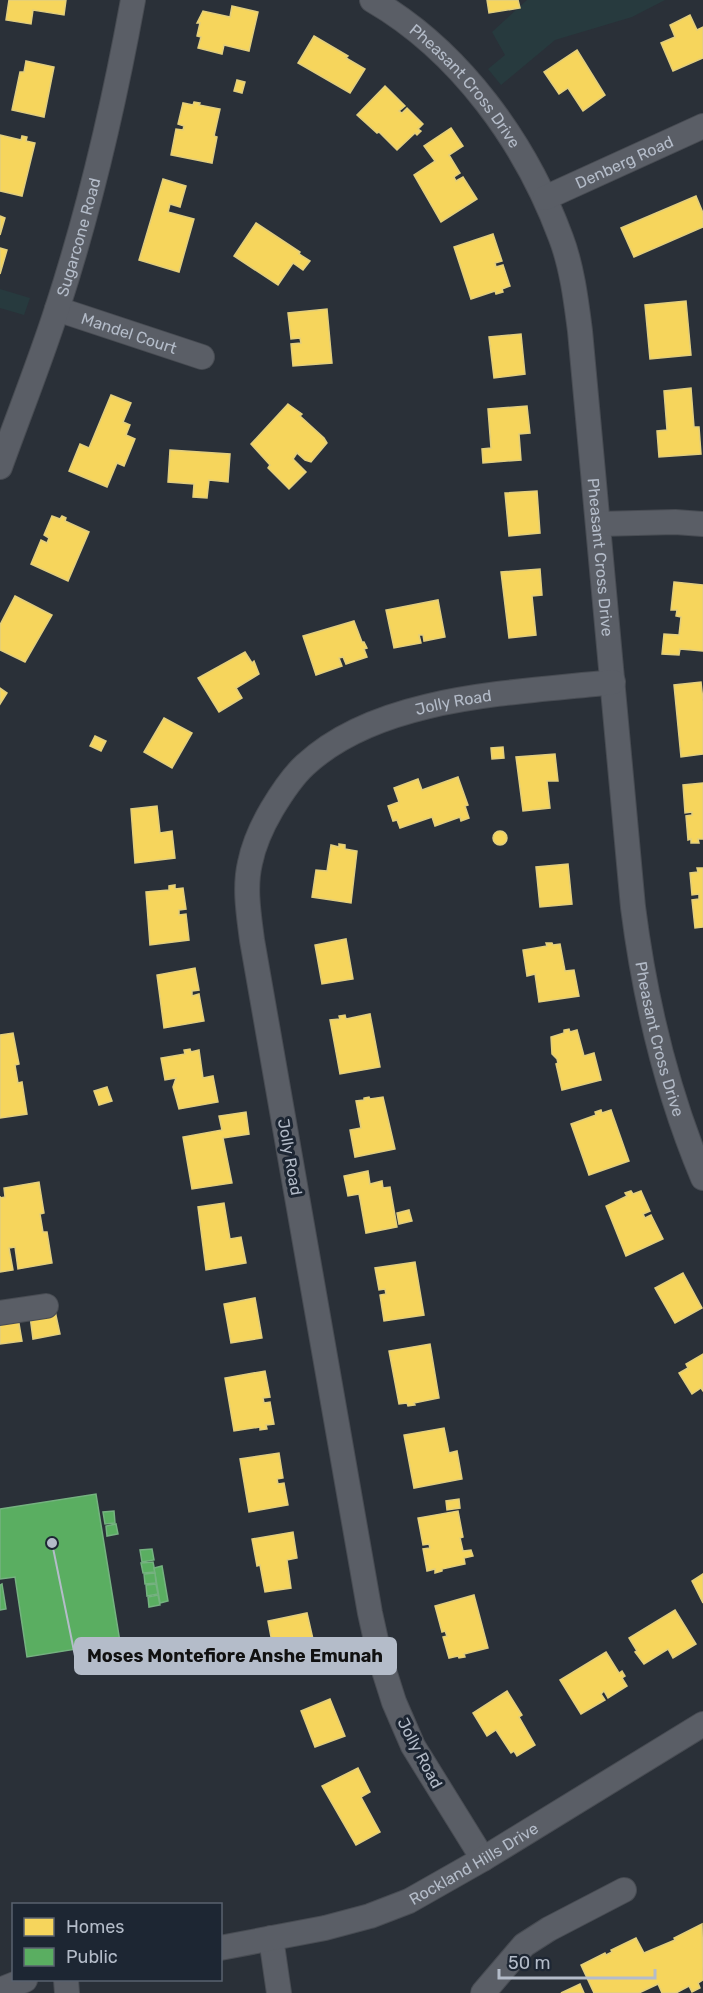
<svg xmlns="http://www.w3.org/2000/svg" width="703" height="1993" font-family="Rubik,sans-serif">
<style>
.green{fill:#273a3e}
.homes{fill:#f6d55c;stroke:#e2ce7d;stroke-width:1.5}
.public{fill:#5aae61;stroke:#75b280;stroke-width:1.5}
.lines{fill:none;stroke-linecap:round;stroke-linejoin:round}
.minor-casing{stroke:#484c53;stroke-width:26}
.minor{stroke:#5a5e66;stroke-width:24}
.labels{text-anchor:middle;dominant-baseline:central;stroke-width:6;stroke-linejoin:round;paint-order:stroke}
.street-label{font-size:16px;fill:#b4bcc9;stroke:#1d2633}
.leader{fill:none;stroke:#b4bcc9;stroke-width:2}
.callout-dot{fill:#b4bcc9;stroke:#1d2633;stroke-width:2}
.callout{fill:#b4bcc9;stroke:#b4bcc9;stroke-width:2}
.callout-label{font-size:18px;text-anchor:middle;font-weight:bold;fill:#111}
</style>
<rect width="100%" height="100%" fill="#2a3038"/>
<g class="green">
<polygon points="527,0 665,0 632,17 555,40 501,85 488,69 505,55 492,32"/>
<polygon points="0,289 30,298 24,315 0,308"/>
</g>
<g class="homes">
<polygon points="9,0 66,0 64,15 33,10 31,24 6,20"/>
<polygon points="487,0 518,0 520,8 489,13"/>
<polygon points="232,6 258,12 249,51 224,45 222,54 198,48 201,37 197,36 200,23 197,23 203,11 230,17"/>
<polygon points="690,15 697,30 703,27 703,58 673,71 661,43 675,37 670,25"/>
<polygon points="314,36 348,56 346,58 365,69 350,93 298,63"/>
<polygon points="577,50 605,95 583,111 568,88 559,94 544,72"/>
<polygon points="26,61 54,67 44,117 12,110 20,72 24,72"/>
<polygon points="237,80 245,82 242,93 234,91"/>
<polygon points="385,86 405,106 399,111 402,113 407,108 423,124 418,129 421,131 417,135 415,133 397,150 379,132 377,133 357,115"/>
<polygon points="194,102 200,103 199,105 220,109 214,136 217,137 212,163 171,155 176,129 183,130 184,126 178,124 183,103 193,105"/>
<polygon points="451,128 463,146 449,155 460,173 454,177 456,181 463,177 477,199 441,222 414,175 435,161 424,146"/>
<polygon points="0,135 21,140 22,136 27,137 26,141 35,143 22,196 0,191"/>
<polygon points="163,179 186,186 180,207 170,204 168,212 194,219 179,272 139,260"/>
<polygon points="696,196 703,213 703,227 634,257 621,228"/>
<polygon points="0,216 5,218 0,235"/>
<polygon points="256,223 300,252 299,254 310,261 303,270 293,263 278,285 234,256"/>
<polygon points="493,234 502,261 495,263 496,267 503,265 510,286 502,289 503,292 496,294 495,291 471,299 454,247"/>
<polygon points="0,248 7,250 0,274"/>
<polygon points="686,301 691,355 650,359 645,305"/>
<polygon points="327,309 332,363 293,366 291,344 301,343 300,338 291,339 288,313"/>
<polygon points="521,334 525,374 494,378 489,337"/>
<polygon points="691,388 694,427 699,427 701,454 659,457 657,431 667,430 664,391"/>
<polygon points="111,395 131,403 123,422 130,425 126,435 135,439 124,466 117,463 107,487 69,471 80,444 89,448"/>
<polygon points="288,404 302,414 300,416 324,438 327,443 311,462 305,460 297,453 293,459 306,472 289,489 268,468 270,465 251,444"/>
<polygon points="527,406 530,433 519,434 521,460 483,463 482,449 491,448 488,409"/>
<polygon points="170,450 230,454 228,482 209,480 207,498 193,497 194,484 168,482"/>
<polygon points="537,491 540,533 509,536 505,493"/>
<polygon points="52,516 60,519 62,516 66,518 65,521 89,532 68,581 31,564 41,540 47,543 49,538 44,535"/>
<polygon points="540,569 542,595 532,596 536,635 509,638 501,572"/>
<polygon points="674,582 703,585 703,651 680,649 679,655 662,654 664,634 679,635 681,617 676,616 677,610 671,610"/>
<polygon points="15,596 52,615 25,662 0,650 0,625"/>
<polygon points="438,600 445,637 424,641 423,635 419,635 421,643 394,648 386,610"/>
<polygon points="354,621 362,642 364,642 367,648 364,649 367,657 346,664 343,657 339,658 342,666 316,675 303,636"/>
<polygon points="245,652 252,663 254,661 259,674 236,688 242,698 219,712 198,678"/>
<polygon points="701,682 703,701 703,754 681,757 674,685"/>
<polygon points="0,688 7,693 0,704"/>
<polygon points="164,718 192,733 172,768 144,752"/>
<polygon points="95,736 106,741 101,751 90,746"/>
<polygon points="503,747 504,758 492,759 491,748"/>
<polygon points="555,754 558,781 547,781 550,808 523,811 516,757"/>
<polygon points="458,777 468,805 465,806 469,818 461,821 460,817 435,826 432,817 400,828 397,820 393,821 388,806 399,802 394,788 418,779 422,790"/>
<polygon points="703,783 703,839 698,839 699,843 691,843 691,839 688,840 686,816 692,815 692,812 685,813 683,785"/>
<polygon points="157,806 160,833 172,831 175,858 135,863 131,809"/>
<circle cx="500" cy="838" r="7"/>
<polygon points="339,844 345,845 345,849 357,851 351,903 312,897 316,870 327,871 331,845 339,847"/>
<polygon points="568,864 572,904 540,907 536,867"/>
<polygon points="697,868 703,868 703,927 695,928 692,900 699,899 699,894 692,895 690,873 698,872"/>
<polygon points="175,885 175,889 183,888 186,909 179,910 179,915 186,914 189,940 150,945 146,892 169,890 169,886"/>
<polygon points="346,939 353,979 322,984 315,945"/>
<polygon points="546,943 552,943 553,945 560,944 565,971 574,970 579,996 539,1002 535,974 527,976 523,950 547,946"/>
<polygon points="195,968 199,990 192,991 192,996 199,994 204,1021 164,1028 157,975"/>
<polygon points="370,1014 380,1067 340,1074 330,1020 340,1019 339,1016 345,1015 346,1019"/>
<polygon points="569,1029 570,1032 577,1030 584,1056 594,1053 601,1080 562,1090 556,1064 558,1063 557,1059 552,1054 551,1037 564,1033 564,1030"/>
<polygon points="13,1033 19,1064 15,1065 18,1083 22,1082 27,1114 0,1118 0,1035"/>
<polygon points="190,1049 191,1052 199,1050 203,1078 213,1076 218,1102 179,1109 173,1087 176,1078 165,1080 161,1058 185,1054 184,1050"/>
<polygon points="107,1087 112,1101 99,1105 94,1091"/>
<polygon points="369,1097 370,1099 383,1097 395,1149 355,1157 350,1130 361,1128 356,1101 364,1100 364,1098"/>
<polygon points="601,1110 602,1113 611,1110 629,1161 589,1175 571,1124 596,1115 595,1112"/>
<polygon points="246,1112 249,1134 223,1138 232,1183 192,1189 183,1137 222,1130 219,1116"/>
<polygon points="368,1171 370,1184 382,1181 383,1188 390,1187 397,1227 366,1233 359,1194 348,1196 344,1176"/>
<polygon points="39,1182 44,1213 40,1214 43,1232 47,1232 52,1263 18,1269 15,1247 9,1248 13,1270 0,1272 0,1196 0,1198 5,1197 4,1188"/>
<polygon points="631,1191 633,1194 641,1191 650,1211 643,1214 645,1218 651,1215 663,1239 626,1256 606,1206 627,1196 625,1193"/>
<polygon points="224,1203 230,1239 241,1237 246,1263 206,1270 198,1207"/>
<polygon points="409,1210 412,1221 399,1224 397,1213"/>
<polygon points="415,1262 424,1315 384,1321 380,1295 386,1294 385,1289 379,1290 375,1268"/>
<polygon points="683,1273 702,1308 675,1323 655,1288"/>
<polygon points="255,1298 262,1338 231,1343 224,1304"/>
<polygon points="55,1311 60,1334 33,1339 30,1316"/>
<polygon points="18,1318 22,1341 0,1344 0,1321"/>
<polygon points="430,1344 439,1398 414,1403 415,1405 408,1406 407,1403 399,1404 389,1351"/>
<polygon points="703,1354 703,1391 701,1388 692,1394 679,1373 688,1368 686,1364"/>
<polygon points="265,1371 270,1397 263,1398 264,1403 270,1402 274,1424 266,1425 267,1429 260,1430 260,1427 234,1431 225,1378"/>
<polygon points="444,1428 449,1453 457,1451 462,1479 414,1488 404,1435"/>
<polygon points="279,1453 283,1478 277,1479 278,1484 284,1483 288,1505 249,1512 240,1459"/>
<polygon points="459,1499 460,1508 447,1510 446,1501"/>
<polygon points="458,1511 463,1537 460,1538 463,1551 471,1550 473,1556 464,1558 465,1564 442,1569 442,1571 435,1573 435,1569 427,1571 423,1549 430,1548 429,1544 423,1545 418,1518"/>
<polygon points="293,1532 297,1558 287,1560 291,1588 265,1592 260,1565 257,1566 252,1539"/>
<polygon points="703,1574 703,1603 692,1581"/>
<polygon points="474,1595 488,1648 464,1654 465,1657 459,1658 458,1656 449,1658 443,1637 447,1636 445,1631 442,1632 435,1606"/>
<polygon points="675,1610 696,1644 673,1658 668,1649 644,1664 635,1652 637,1651 629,1638"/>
<polygon points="307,1613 313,1639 305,1640 307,1645 314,1644 318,1665 278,1674 268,1621"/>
<polygon points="606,1652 619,1673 622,1671 625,1676 622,1678 627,1686 608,1698 604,1691 601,1694 605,1700 581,1714 560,1680"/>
<polygon points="507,1691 522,1715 519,1717 535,1745 517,1756 514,1751 511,1753 496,1730 487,1736 473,1713"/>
<polygon points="330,1699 345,1736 315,1747 301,1711"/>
<polygon points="358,1768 370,1792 361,1797 380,1832 356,1845 322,1786"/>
<polygon points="702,1924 703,1980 698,1983 700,1988 692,1992 689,1986 676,1993 662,1993 658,1984 639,1993 594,1993 581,1965 605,1953 606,1955 612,1952 611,1950 636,1938 644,1953 675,1940 674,1938"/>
<polygon points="580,1984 584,1993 561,1993"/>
</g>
<g class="public">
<polygon points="96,1494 120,1642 27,1657 15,1577 0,1579 0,1509"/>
<polygon points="114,1511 115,1523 105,1524 103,1512"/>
<polygon points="116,1524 118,1534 107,1536 106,1526"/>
<polygon points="152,1549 154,1560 142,1562 140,1550"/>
<polygon points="153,1562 155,1572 143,1573 141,1563"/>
<polygon points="162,1566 168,1601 160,1603 154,1568"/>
<polygon points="155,1573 156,1583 145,1584 144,1574"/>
<polygon points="2,1584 6,1609 0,1610 0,1585"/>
<polygon points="156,1584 158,1594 147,1596 146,1585"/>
<polygon points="158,1595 160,1605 149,1607 148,1597"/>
</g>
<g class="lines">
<defs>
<g id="minor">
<path id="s1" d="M372,0c88,51 154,143 189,238 11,29 15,62 19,93l53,576c12,94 33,183 70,271"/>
<path id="s2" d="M545,198l158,-72"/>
<path id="s3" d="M57,309l145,48"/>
<path id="s4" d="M0,467c19,-53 40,-105 57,-158 33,-101 57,-205 76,-309"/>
<polyline points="599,524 675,522 703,524"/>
<polyline points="0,1313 46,1306"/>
<path id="s5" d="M483,1859l-70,-113 -19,-44 -14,-44 -10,-45 -118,-673c-3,-24 -8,-52 -2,-77 4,-20 12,-37 22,-54 9,-15 20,-32 33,-44 75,-70 211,-72 308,-83"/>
<polyline points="271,1938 279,1993"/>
<path id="s6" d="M220,1948l105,-20 45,-12 39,-15 74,-42 220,-135"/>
<polyline points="66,1980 67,1993"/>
<polyline points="0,1990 25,1980"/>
<polyline points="483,1993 524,1945 549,1929 624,1890"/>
</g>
</defs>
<use href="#minor" class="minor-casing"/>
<use href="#minor" class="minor"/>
</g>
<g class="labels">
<g class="street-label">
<text stroke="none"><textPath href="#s1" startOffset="128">Pheasant Cross Drive</textPath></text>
<text stroke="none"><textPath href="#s2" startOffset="87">Denberg Road</textPath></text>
<text stroke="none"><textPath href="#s4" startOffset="243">Sugarcone Road</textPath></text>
<text stroke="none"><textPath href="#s3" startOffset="76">Mandel Court</textPath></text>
<text stroke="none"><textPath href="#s1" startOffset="632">Pheasant Cross Drive</textPath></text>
<text stroke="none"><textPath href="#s5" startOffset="1311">Jolly Road</textPath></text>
<text stroke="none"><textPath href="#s1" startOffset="1118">Pheasant Cross Drive</textPath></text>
<text transform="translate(290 1157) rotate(80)">Jolly Road</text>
<text transform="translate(420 1753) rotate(62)">Jolly Road</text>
<text stroke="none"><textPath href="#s6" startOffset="270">Rockland Hills Drive</textPath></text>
</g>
</g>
<path class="leader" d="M52 1543L75 1656"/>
<circle class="callout-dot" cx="52" cy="1543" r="6"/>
<rect class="callout" x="75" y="1638" width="321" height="36" rx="6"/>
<g class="callout-label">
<text x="235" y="1662">Moses Montefiore Anshe Emunah</text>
</g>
<rect x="12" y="1903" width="210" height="78" fill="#1d2633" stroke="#59626f" stroke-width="1.5"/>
<rect x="24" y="1918" width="30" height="18" fill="#f6d55c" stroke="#59626f" stroke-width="1.5"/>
<text x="66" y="1933" font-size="18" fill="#b4bcc9">Homes</text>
<rect x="24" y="1948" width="30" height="18" fill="#5aae61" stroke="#59626f" stroke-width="1.5"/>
<text x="66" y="1963" font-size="18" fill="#b4bcc9">Public</text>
<path d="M499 1969v9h156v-9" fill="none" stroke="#b4bcc9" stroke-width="3"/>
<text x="508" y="1969" font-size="18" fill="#b4bcc9" stroke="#1d2633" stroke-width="4.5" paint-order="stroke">50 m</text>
</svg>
